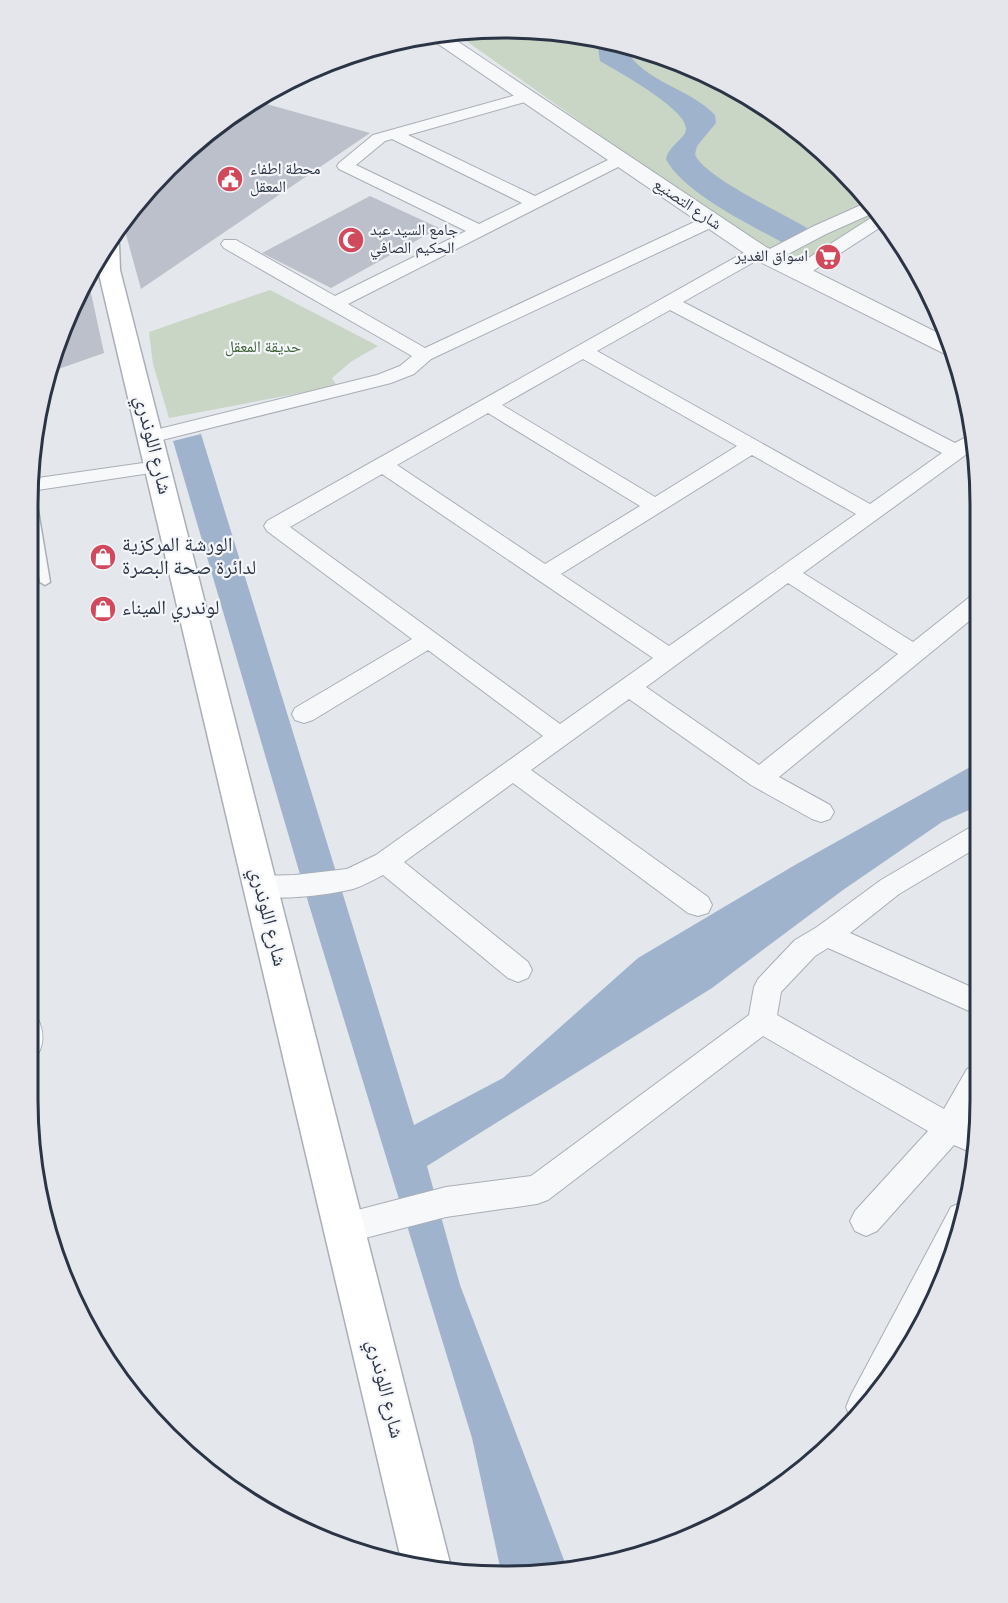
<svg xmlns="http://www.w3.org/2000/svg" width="1008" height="1603" font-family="Overpass,'Noto Naskh Arabic',sans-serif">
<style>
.green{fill:#c9d6c5}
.water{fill:#9fb4cc}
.building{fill:#bbc0ca}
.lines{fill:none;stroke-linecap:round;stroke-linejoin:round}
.service-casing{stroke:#a9aeb7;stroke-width:3}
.minor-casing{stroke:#a9aeb7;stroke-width:2}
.tertiary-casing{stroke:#a9aeb7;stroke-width:2}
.secondary-casing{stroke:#a9aeb7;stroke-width:3}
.service{fill:#f7f8fa;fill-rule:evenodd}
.minor{fill:#f7f8fa;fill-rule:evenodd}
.tertiary{fill:#f7f8fa;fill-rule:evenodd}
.secondary{fill:#fff;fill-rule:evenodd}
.labels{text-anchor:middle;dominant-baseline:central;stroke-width:4.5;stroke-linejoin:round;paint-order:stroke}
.far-poi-label{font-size:16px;fill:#2b3445;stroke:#f4f6f9;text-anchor:start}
.far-street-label{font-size:16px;fill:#2b3445;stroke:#f4f6f9}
.far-park-label{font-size:16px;fill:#3f6138;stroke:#f4f6f9}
.street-label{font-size:20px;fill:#2b3445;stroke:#f4f6f9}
.poi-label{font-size:20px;fill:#2b3445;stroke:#f4f6f9;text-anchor:start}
.rim{fill:none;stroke:#2b3445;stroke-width:3}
</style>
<rect width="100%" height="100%" fill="#e4e7ec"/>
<g class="green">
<polygon points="536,28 628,43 715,76 795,126 863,190 881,215 799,267 707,211 452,31"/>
<polygon points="270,290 378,346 352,361 332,378 337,386 169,418 153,364 149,332"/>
</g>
<g class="water">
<path d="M604,39l23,4 -2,5c18,34 65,40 90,67l1,8 -19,23 -2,8c7,22 89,60 112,74l-22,16c-34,-19 -102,-51 -119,-85 3,-14 20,-21 20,-30 1,-20 -69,-58 -86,-68l-2,-13z"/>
<polygon points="201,434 414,1125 503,1078 638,958 795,865 979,762 978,806 942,822 843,890 712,988 427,1166 460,1285 567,1568 502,1576 472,1438 309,905 173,441"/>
</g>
<g class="building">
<polygon points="252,100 370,133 141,289 122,220 126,213 190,145"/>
<polygon points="370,196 439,228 331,288 262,253"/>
<polygon points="88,279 104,353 50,372 63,321"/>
</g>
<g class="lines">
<defs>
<polygon id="service" points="31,496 36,499 50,582 45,585 40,582 31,526"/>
<g id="minor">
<path d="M527,92l8,5 -3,3 -124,35 127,61 79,-39h12l2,3 -2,3 -278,141 77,44 280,-131h12l3,4 -3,4 -286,134 -17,15 -23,9 -241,60 -7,-2 -3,-4 3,-4 234,-58 23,-9 12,-10 -188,-108 -3,-4 3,-4h12l99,56 131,-65 -127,-62 -2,-3 2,-3 34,-28zM392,139l130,64 -43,21 -123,-59 29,-24z"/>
<path d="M868,202h3l7,9 -52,23 -51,27 -6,1 -8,-4 -78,44 272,141 17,-9 3,14 -172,125 110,69 58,-46 8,-2v19l-200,164 51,28 4,7 -4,7 -9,3 -9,-3 -61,-34 -122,-86 -98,71 177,127 4,8 -4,8 -10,3 -10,-3 -175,-130 -109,79 124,100 4,8 -4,8 -10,4 -10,-4 -125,-103c-10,5 -20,11 -30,14 -24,6 -81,13 -103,5l-4,-7 4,-7 9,-4 36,-1 52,-6 29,-14 167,-119 -115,-86 -115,70 -9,3 -9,-3 -3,-6 3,-6 117,-69 -145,-108 -3,-5 3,-5 485,-273 6,-1 8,4 48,-25zM670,310l272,143 -72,51 -273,-153zM583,359l154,87 -82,51 -153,-92zM488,413l152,93 -95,58 -148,-99zM752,455l104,59 -187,132 -108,-72zM382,474l271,184 -93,66 -270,-197zM788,583l110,71 -139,111 -113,-78z"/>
<polygon points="877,214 880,214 887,223 805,276 793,276 790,272 793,268"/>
<polygon points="157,461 164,463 167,467 164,471 31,491 31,479"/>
<polygon points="978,825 978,847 899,894 850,933 978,990 978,1015 828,948 815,956 781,992 777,1015 944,1109 967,1069 977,1065 977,1106 969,1122 977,1126 977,1155 954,1145 877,1231 866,1236 855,1231 850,1221 855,1211 928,1131 763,1036 548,1200 537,1204 446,1217 346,1243 335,1239 330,1228 335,1217 346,1213 446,1187 531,1176 749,1015 754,987 758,979 795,940 817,927 881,880 969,828"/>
<path d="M28,1014l9,3c6,12 8,23 2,35l-12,4z"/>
<polygon points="962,1202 966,1204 945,1282 882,1390 851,1419 846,1407 851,1395 951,1207"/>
</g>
<polygon id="tertiary" points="442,31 766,247 950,339 957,357 947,355 750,257 425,35"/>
<polygon id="secondary" points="111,238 116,239 119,244 120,270 450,1563 448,1567 401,1559 98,270 97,263"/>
</defs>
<use href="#service" class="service-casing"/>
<use href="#minor" class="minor-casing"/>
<use href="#tertiary" class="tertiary-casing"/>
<use href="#secondary" class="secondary-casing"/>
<use href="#service" class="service"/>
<use href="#minor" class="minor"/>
<use href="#tertiary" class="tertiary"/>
<use href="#secondary" class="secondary"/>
</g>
<defs>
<symbol id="civic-disc" viewBox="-11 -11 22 22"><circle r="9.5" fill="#d1495b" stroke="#f4f6f9"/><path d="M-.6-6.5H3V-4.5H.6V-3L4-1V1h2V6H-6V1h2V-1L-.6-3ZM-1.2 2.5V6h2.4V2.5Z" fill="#fff"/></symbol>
<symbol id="mosque-disc" viewBox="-11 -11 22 22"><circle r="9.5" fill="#d1495b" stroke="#f4f6f9"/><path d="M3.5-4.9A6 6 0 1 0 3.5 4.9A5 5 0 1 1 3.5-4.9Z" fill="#fff"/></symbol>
<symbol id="supermarket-disc" viewBox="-11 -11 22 22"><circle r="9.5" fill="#d1495b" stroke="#f4f6f9"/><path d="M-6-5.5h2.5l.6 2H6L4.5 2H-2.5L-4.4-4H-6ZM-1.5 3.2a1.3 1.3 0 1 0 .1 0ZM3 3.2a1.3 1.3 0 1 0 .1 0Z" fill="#fff"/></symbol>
<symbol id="shop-disc" viewBox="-11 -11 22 22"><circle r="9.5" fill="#d1495b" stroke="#f4f6f9"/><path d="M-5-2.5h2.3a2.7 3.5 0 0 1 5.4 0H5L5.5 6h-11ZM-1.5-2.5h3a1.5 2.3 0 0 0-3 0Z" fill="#fff"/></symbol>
</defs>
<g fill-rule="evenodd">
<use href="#civic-disc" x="215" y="164" width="30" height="30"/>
<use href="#mosque-disc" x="336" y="225" width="30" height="30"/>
<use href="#supermarket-disc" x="813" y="242" width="30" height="30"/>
<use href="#shop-disc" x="88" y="542" width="30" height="30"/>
<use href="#shop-disc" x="88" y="594" width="30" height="30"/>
</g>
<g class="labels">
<g class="far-poi-label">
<text x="250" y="170">محطة اطفاء<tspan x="250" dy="18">المعقل</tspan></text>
<text x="370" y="231">جامع السيد عبد<tspan x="370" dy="18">الحكيم الصافي</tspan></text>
<text x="808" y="257" text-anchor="end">اسواق الغدير</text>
</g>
<g class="far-street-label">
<text transform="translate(687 205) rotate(34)">شارع التصنيع</text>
</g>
<g class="far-park-label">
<text x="263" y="348">حديقة المعقل</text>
</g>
<g class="street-label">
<text transform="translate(152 445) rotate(76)">شارع اللوندري</text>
<text transform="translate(267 917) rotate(76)">شارع اللوندري</text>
<text transform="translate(384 1389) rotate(76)">شارع اللوندري</text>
</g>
<g class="poi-label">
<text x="122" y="546">الورشة المركزية<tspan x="122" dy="23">لدائرة صحة البصرة</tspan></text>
<text x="122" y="609">لوندري الميناء</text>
</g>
</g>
<path d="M0 0H1008V1603H0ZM504 38H504A466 466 0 0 1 970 504V1100A466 466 0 0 1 504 1566H504A466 466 0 0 1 38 1100V504A466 466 0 0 1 504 38Z" fill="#e4e6eb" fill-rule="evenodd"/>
<path class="rim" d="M504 38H504A466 466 0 0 1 970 504V1100A466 466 0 0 1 504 1566H504A466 466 0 0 1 38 1100V504A466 466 0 0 1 504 38Z"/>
</svg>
